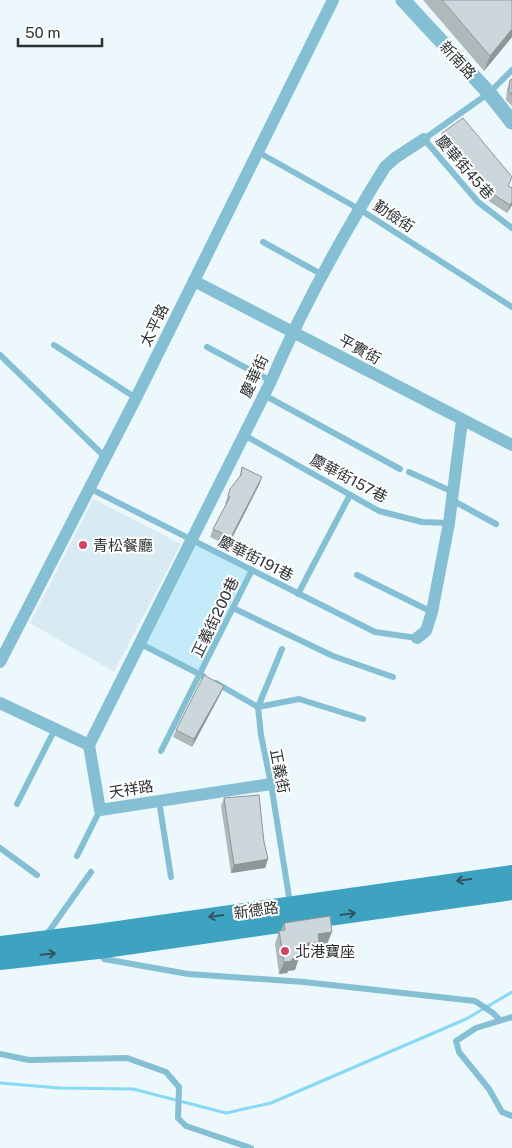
<svg xmlns="http://www.w3.org/2000/svg" width="512" height="1148" font-family="'Public Sans','Noto Sans TC',sans-serif">
<style>
.built{fill:#d8ebf3}
.green{fill:#c4ebf9}
.lines{fill:none;stroke-linecap:round;stroke-linejoin:round}
.stream{stroke:#87d9f5;stroke-width:3}
.service{stroke:#84bfd3;stroke-width:6}
.minor{stroke:#84bfd3;stroke-width:12}
.tertiary{stroke:#84bfd3;stroke-width:15}
.secondary{stroke:#3ea2c1;stroke-width:18}
.wall{fill:#afb9bc}
.shaded-wall{fill:#8f9699}
.building{fill:#ccd7db;stroke:#8f9699}
.oneway{stroke:#31535d}
.poi-dot{fill:#d34362;stroke:#fff;stroke-width:2}
.labels{text-anchor:middle;dominant-baseline:central;stroke-width:4;stroke-linejoin:round;paint-order:stroke}
.street-label{font-size:15px;fill:#2c3132;stroke:#fff}
.poi-label{font-size:15px;fill:#2c3132;stroke:#fff;text-anchor:start}
</style>
<rect width="100%" height="100%" fill="#edf8fd"/>
<polygon class="built" points="93,499 181,544 114,672 30,623"/>
<polygon class="green" points="191,539 252,570 200,674 138,643"/>
<g class="lines">
<polyline class="stream" points="0,1083 59,1088 133,1089 226,1113 271,1103 466,1019 512,992"/>
<g class="service">
<polyline points="512,70 489,93 424,139 478,202 512,228"/>
<polyline points="258,152 359,209 512,307"/>
<polyline points="263,242 321,274"/>
<polyline points="54,345 136,398"/>
<polyline points="207,347 271,381"/>
<polyline points="0,355 105,457"/>
<polyline points="264,395 400,469"/>
<polyline points="244,435 379,511 422,522 449,523"/>
<polyline points="409,472 453,492"/>
<polyline points="89,488 375,632 417,638"/>
<polyline points="452,500 496,524"/>
<polyline points="357,575 432,612"/>
<polyline points="298,594 350,495"/>
<polyline points="233,608 333,656 393,677"/>
<polyline points="139,643 203,676"/>
<polyline points="282,649 258,707 261,735 271,784 290,903"/>
<polyline points="216,683 258,707"/>
<polyline points="258,707 299,699 363,719"/>
<polyline points="161,751 252,570"/>
<polyline points="159,801 171,877"/>
<polyline points="17,804 55,729"/>
<polyline points="0,848 37,875"/>
<polyline points="77,856 100,810"/>
<polyline points="45,937 91,872"/>
<polyline points="100,952 104,959 188,974 304,982 475,1001 493,1013 500,1020"/>
<polyline points="512,1017 476,1028 456,1041 459,1052 489,1089 502,1112 512,1116"/>
<polyline points="0,1054 29,1060 127,1058 166,1072 179,1087 178,1118 186,1126 251,1148"/>
</g>
<g class="minor">
<polyline points="194,281 512,445"/>
<polyline points="417,638 426,631 432,612 449,523 462,421"/>
<polyline points="0,662 136,398 333,0"/>
<polyline points="0,703 89,745"/>
<path d="M89,745l182,-364c32,-75 71,-145 114,-214l10,-9 29,-19"/>
<polyline points="89,745 100,810 271,784"/>
</g>
<polyline class="tertiary" points="403,0 489,93 512,122"/>
<g class="secondary">
<polyline points="0,945 97,933 512,874"/>
<polyline points="0,961 98,950 512,891"/>
</g>
</g>
<g class="wall">
<polygon points="423,0 512,0 512,37 484,71"/>
<polygon points="512,79 512,106 506,100 507,89 510,80"/>
<polygon points="442,133 512,188 512,205 507,213 490,202 453,159 451,161 439,148 441,143 439,141"/>
<polygon points="242,467 262,477 259,485 228,546 210,537 213,529 226,505 225,504 230,489 239,478"/>
<polygon points="221,693 192,747 173,737 176,730"/>
<polygon points="224,798 264,842 268,859 265,868 231,873 221,806"/>
<polygon points="284,923 327,944 317,946 314,954 299,956 295,970 288,971 287,973 279,974 275,944 279,931 281,931"/>
</g>
<g class="shaded-wall">
<polygon points="512,29 512,37 484,71 490,56"/>
<polygon points="456,151 453,159 451,161 454,153"/>
<polygon points="512,202 512,205 507,213 510,205"/>
<polygon points="262,477 259,485 228,546 231,537"/>
<polygon points="224,686 221,693 192,747 194,739"/>
<polygon points="268,859 265,868 231,873 234,865"/>
<polygon points="332,932 327,944 317,946 314,954 294,956 299,944 318,934"/>
<polygon points="299,958 295,970 288,971 287,973 279,974 284,962 292,959"/>
</g>
<g class="building">
<polygon points="442,0 512,0 512,29 490,56"/>
<polygon points="512,79 512,95 509,91 510,80"/>
<polygon points="463,118 512,177 508,186 512,188 512,202 510,205 493,194 456,151 454,153 442,139 445,137 442,133"/>
<polygon points="242,467 262,477 231,537 213,529 230,497 228,496 230,489 241,475"/>
<polygon points="204,675 224,686 194,739 176,730"/>
<polygon points="259,795 264,842 268,859 234,865 224,798"/>
<polygon points="330,916 332,932 318,934 319,942 299,944 299,958 292,959 292,961 284,962 279,931 285,930 284,923"/>
</g>
<defs><path id="oneway-shaft" d="M-6 0H5M1.5-3L5.5 0L1.5 3" fill="none" stroke-width="1.6" stroke-linecap="round" stroke-linejoin="round" transform="scale(1.25)"/></defs>
<g class="oneway">
<use href="#oneway-shaft" transform="translate(464 880) rotate(172)"/>
<use href="#oneway-shaft" transform="translate(348 914) rotate(-8)"/>
<use href="#oneway-shaft" transform="translate(216 916) rotate(172)"/>
<use href="#oneway-shaft" transform="translate(48 954) rotate(-5)"/>
</g>
<g class="poi-dot">
<circle cx="83" cy="545" r="5"/>
<circle cx="285" cy="951" r="5"/>
</g>
<g class="labels">
<g class="street-label">
<text transform="translate(458 60) rotate(47)">新南路</text>
<text transform="translate(465 167) rotate(49)">慶華街45巷</text>
<text transform="translate(394 216) rotate(33)">勤儉街</text>
<text transform="translate(154 325) rotate(-64)">太平路</text>
<text transform="translate(360 349) rotate(28)">平實街</text>
<text transform="translate(254 376) rotate(-65)">慶華街</text>
<text transform="translate(349 478) rotate(28)">慶華街157巷</text>
<text transform="translate(256 558) rotate(27)">慶華街191巷</text>
<text transform="translate(215 617) rotate(-64)">正義街200巷</text>
<text transform="translate(280 771) rotate(79)">正義街</text>
<text transform="translate(131 789) rotate(-9)">天祥路</text>
<text transform="translate(256 910) rotate(-8)">新德路</text>
</g>
<g class="poi-label">
<text x="93" y="545">青松餐廳</text>
<text x="295" y="951">北港寶座</text>
</g>
</g>
<path d="M18 38v8h84v-8" fill="none" stroke="#2c3132" stroke-width="2.5"/>
<text x="25" y="38" font-size="15" fill="#2c3132" stroke="#ffffff" stroke-width="4" paint-order="stroke">50 m</text>
</svg>
